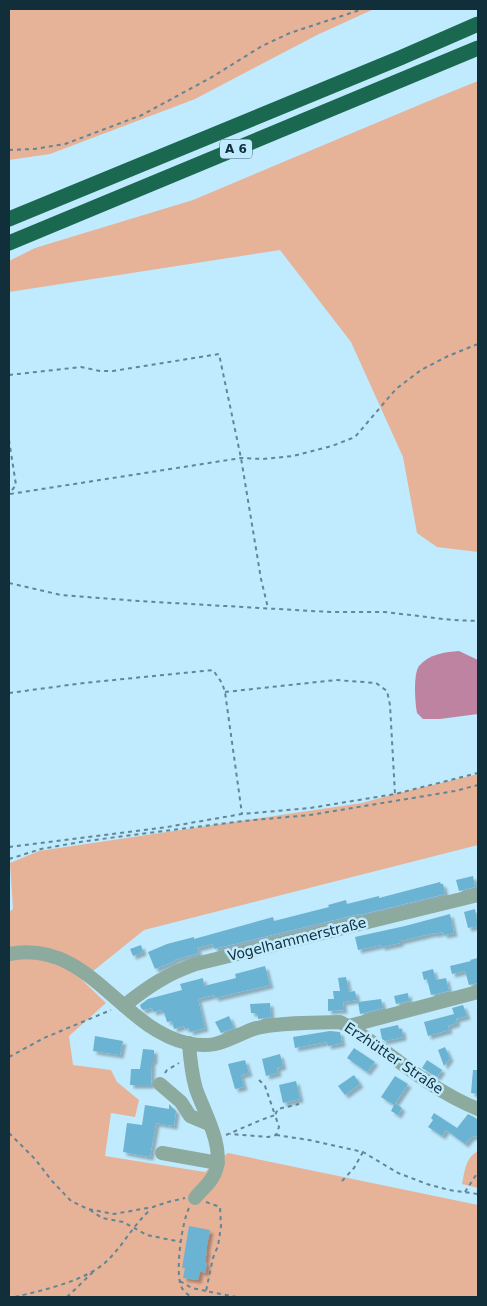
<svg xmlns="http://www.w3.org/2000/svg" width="487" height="1306" font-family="'DejaVu Sans',sans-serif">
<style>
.green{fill:#e6b298}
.water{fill:#bf83a2}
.building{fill:#6bb3d2;filter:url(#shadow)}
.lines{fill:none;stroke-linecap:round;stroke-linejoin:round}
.path{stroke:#628695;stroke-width:2;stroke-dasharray:4 4;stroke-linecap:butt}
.minor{stroke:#8caa9d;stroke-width:14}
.highway{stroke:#19684f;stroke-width:15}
.labels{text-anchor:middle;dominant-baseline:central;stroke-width:5;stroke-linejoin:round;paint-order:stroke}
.shield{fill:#c0eafd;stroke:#456775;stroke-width:1}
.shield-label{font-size:12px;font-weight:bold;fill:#102f3b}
.street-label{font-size:14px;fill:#102f3b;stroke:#c0eafd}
</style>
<defs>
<filter id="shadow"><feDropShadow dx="3.5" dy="3.5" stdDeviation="1" flood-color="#0004"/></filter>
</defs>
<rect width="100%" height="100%" fill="#c0eafd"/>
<g class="green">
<polygon points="9,9 374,9 317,35 195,99 50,154 9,160"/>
<polygon points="478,81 478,552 437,547 417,533 403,457 351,342 280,250 9,292 9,261 35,248 193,200 431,100"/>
<polygon points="478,774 478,845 144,930 82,980 106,1003 69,1036 73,1065 111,1070 117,1082 139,1100 135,1117 111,1113 105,1156 205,1172 228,1153 478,1205 478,1297 9,1297 9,912 13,909 10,863 39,851 362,803 395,794"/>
<path d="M478,1151v37l-16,-4c3,-13 3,-26 16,-33z"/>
</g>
<path class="water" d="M459,651l19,9v54l-38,5h-17l-6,-6c-2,-10 -4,-39 2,-47 10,-12 26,-14 40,-15z"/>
<g class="building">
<polygon points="473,876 475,887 459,891 456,880"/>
<polygon points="440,882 441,884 443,884 445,894 359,915 359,914 214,949 213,944 197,948 199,953 174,960 175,961 155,969 148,952 167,944 194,937 194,939 273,917 274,921 329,907 328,905 346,900 347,904 379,896 379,898"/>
<polygon points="475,909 478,926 468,928 464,912"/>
<polygon points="450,914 454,933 444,935 443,932 434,934 434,933 400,941 400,943 382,947 381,945 358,950 355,937 405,926"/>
<polygon points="141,945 143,952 133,956 130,949"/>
<polygon points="478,958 478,983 469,985 465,971 452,974 450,966 471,961 470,960"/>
<polygon points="265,966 270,985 215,998 214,995 198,999 205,1028 190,1032 189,1028 185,1029 184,1026 174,1029 172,1021 167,1022 164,1012 162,1013 161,1010 153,1012 152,1008 143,1010 141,1008 140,1005 148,999 182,990 180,984 203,978 204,986 236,978 235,974"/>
<polygon points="433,969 436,980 446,978 449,991 431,995 427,979 424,980 422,972"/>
<polygon points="346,977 349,992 355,991 357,1000 343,1002 344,1010 328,1011 328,999 334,999 333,991 340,991 338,978"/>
<polygon points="408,993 409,1001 396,1004 394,996"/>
<polygon points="381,999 383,1008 360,1014 358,1002"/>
<polygon points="270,1003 271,1017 258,1019 258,1013 251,1013 250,1004"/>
<polygon points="463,1005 467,1016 456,1019 457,1023 448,1026 449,1030 428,1036 424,1022 454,1014 452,1008"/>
<polygon points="229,1016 234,1028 221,1033 215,1022"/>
<polygon points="398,1025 399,1029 402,1029 403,1037 385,1041 382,1039 380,1029"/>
<polygon points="330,1031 340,1032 342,1043 328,1046 327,1042 295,1048 293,1037"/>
<polygon points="95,1036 123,1041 120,1055 93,1051"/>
<polygon points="445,1047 450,1058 444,1066 438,1050"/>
<polygon points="354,1048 375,1062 367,1072 347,1058"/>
<polygon points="143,1049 154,1050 154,1061 152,1061 151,1085 130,1085 131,1069 140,1069"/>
<polygon points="280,1054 283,1066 277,1068 278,1073 266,1076 262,1059"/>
<polygon points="245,1060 249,1073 241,1075 244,1087 235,1089 228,1064"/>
<polygon points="427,1060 442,1070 437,1077 422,1068"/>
<polygon points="473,1070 478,1070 478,1094 471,1093"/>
<polygon points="354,1075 360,1084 345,1095 338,1086"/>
<polygon points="395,1076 408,1084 394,1105 381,1097"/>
<polygon points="296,1081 300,1099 283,1103 279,1085"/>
<polygon points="395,1103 402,1108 398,1115 391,1111"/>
<polygon points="169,1104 176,1111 174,1126 156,1123 150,1157 123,1152 127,1123 142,1125 145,1105 169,1109"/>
<polygon points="434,1113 457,1128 468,1114 474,1117 478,1120 478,1136 471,1137 465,1144 446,1130 442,1136 428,1127 433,1120 431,1118"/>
<polygon points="189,1226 210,1230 206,1250 207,1250 205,1262 207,1263 205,1273 200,1271 198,1280 183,1278 185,1268 182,1268"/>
</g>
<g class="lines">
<g class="path">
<polyline points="9,150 34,149 65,144 142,115 212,77 262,46 290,33 363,9"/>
<polyline points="9,375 81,367 100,371 113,371 219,354 241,458 261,579 268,608"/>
<polyline points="9,440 16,485 9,494"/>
<polyline points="10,494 241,458 263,459 293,456 332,446 355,437 396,389 421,370 448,356 478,344"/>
<polyline points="9,583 61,595 138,601 330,612 385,612 452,620 478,621"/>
<polyline points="225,692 336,680 376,683 387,691 390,705 395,794"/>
<polyline points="9,693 84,683 213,670 222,683 225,692 242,814"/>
<polyline points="9,847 167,827 242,814 310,808 395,794 478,773"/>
<polyline points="9,859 41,849 86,841 243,821 310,815 455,791 478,785"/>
<polyline points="9,1057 44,1038 111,1010"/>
<polyline points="165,1073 167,1070 179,1063"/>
<polyline points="259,1080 265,1086 275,1115 278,1109 299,1104"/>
<polyline points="9,1133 35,1159 52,1181 71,1201 88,1209 114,1214 153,1207 168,1202 185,1198"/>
<polyline points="226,1135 261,1120 275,1115 279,1127 276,1135 268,1137 230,1134"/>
<polyline points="276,1135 309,1140 363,1152 398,1173 427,1184 449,1190 478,1194"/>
<polyline points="342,1181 354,1168 363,1152"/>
<polyline points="465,1192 476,1175 478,1175"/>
<polyline points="206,1202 220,1207 221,1226 218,1246 213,1258 206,1291 236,1297"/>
<path d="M189,1208c-7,14 -14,63 -8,78 2,5 7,9 11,11"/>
<polyline points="90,1210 102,1218 123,1222 147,1235 181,1242"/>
<polyline points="180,1281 192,1288 206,1291"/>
<path d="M15,1297c28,-7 72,-16 93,-37 16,-16 26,-36 43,-51"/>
<polyline points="67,1297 93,1272"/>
</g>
<g class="minor">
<path d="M9,954c80,-15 110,73 178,89 22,5 32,1 52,-8 6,-2 12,-6 18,-7 25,-6 57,-5 83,-6 17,8 31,20 46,30 28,21 59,44 92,57"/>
<path d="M125,1005c24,-19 42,-31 71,-41l282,-69"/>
<polyline points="349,1026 478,992"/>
<path d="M189,1043c1,15 3,32 7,46 8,23 28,57 20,81 -3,11 -14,19 -21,28"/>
<polyline points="160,1084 181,1102 190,1116 209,1124"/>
<polyline points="162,1153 218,1163"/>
</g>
<g class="highway">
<polyline points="9,219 400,58 478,24"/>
<polyline points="9,243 478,48"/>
</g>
</g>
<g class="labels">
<rect class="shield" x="220" y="139.5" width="32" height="19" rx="4"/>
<g class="shield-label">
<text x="236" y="149">A 6</text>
</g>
<g class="street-label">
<text transform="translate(297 939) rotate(-14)">Vogelhammerstraße</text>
<text transform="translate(394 1058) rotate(34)">Erzhütter Straße</text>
</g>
</g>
<rect width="487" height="1306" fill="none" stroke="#102f3b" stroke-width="20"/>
</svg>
